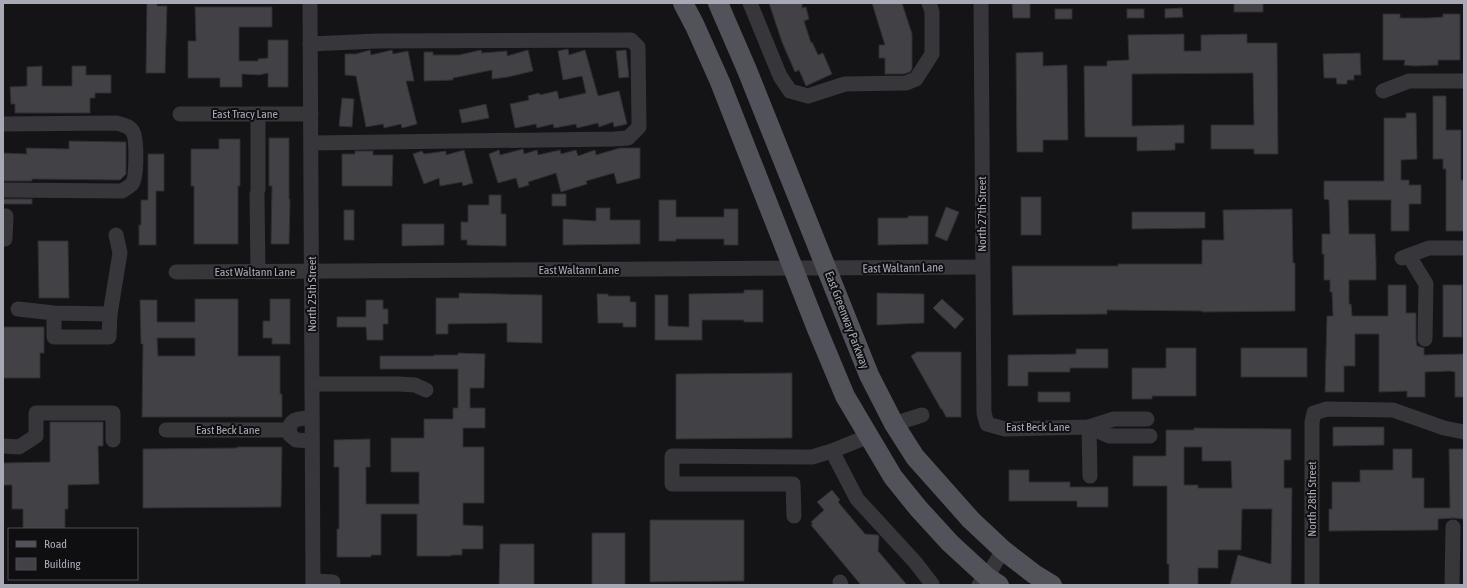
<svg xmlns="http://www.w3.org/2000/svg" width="1467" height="588" font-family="'Asap Condensed',sans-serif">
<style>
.building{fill:#414146;stroke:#2f2e32;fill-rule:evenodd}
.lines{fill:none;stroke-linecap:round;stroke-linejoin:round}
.minor{stroke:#36363b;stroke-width:15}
.major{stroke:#52535a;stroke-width:20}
.labels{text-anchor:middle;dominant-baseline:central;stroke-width:4;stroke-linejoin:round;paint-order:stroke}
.street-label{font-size:12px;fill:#a7aab5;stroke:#0f0f11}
</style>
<rect width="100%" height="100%" fill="#141416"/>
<g class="building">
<polygon points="147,3 157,3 157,6 167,6 165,73 146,73"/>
<polygon points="769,3 802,3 802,8 806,7 809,19 804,21 811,43 812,42 818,55 823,53 832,74 806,86 799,70 795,72 782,42"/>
<polygon points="872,3 902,3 912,34 912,69 910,72 904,74 885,74 885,58 879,58 879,45 885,45"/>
<polygon points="1012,3 1030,3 1030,18 1013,18"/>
<rect x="1234" y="3" width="29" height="9"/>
<polygon points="195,7 272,7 272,27 239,27 239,61 258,61 258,59 268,58 268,40 288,40 288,87 268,87 268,73 259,75 242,74 242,87 220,87 220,78 188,78 188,41 196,41"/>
<polygon points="1182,8 1183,17 1165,18 1165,9"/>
<rect x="1055" y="9" width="17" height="10"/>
<rect x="1127" y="9" width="17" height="9"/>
<polygon points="1383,14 1400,14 1400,18 1428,18 1443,17 1443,14 1460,14 1460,60 1438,60 1438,65 1415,66 1404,65 1405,60 1383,60"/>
<polygon points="1184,34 1184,51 1201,51 1201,35 1247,34 1247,43 1277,43 1278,154 1254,154 1254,149 1211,149 1211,125 1254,125 1253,73 1132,74 1132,126 1184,125 1184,143 1175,143 1175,150 1137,151 1137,137 1085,137 1084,66 1107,66 1107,61 1129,60 1128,35"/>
<polygon points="568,49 569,55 585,50 598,96 619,91 627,124 614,127 613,122 599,127 598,123 577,128 576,124 554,128 553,124 537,128 536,124 515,128 510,104 529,100 528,96 539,93 540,95 557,91 559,99 586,93 582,76 563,80 558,51"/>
<polygon points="370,50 371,55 392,50 393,54 408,51 414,81 406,81 417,124 402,128 401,124 384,128 383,124 366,127 356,76 345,75 345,54 356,54"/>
<polygon points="481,50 482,53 507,51 507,56 528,50 533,71 508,77 492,79 492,70 453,78 453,80 424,81 424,52 433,52 433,55 459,55"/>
<polygon points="626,50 629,77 619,78 616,51"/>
<polygon points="1043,52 1043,66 1067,65 1068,140 1043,140 1043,152 1017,152 1016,53"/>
<polygon points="1360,53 1361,75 1354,75 1354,80 1347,80 1347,84 1337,84 1336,78 1324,78 1323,54"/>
<polygon points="42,66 42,86 72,86 72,66 86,66 86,75 111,75 111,93 95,93 95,98 90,98 90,113 15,113 15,104 11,104 10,87 27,86 27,67"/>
<polygon points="1433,96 1446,96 1446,130 1461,130 1461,180 1464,180 1464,231 1446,231 1446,169 1443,169 1443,159 1433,159"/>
<polygon points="342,98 354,99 352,127 339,126"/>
<polygon points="486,104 489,118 462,123 459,110"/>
<polygon points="1406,113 1416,113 1417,159 1401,160 1401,180 1409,180 1409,185 1421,185 1421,204 1409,204 1409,231 1391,231 1391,200 1348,200 1349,234 1375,234 1376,261 1376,280 1349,280 1349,304 1351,304 1352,316 1388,316 1388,285 1406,285 1406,313 1416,313 1416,339 1417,346 1424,348 1424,355 1464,354 1464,397 1455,397 1455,372 1450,371 1425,372 1425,397 1407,397 1407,391 1379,392 1379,334 1355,334 1355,366 1344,366 1344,392 1325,392 1327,316 1333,316 1332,292 1330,292 1330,280 1324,280 1324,254 1322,254 1322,234 1330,234 1329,200 1324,199 1324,181 1384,181 1384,118 1406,118"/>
<polygon points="269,138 289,138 289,199 290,199 289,244 271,244 272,186 269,186"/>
<polygon points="219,139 240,139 240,186 238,186 238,244 194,244 194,186 191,186 191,149 219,149"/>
<polygon points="69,141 126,142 126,174 120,180 32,179 32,181 3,181 3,153 27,154 26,148 69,149"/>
<polygon points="620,148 640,148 640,178 617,184 614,173 586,181 587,184 561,192 556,173 528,182 529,185 519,188 516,178 498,183 489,154 499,150 500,155 523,149 524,154 537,150 538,155 560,150 561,154 576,150 578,156 595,150 596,155"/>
<polygon points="464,150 473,183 463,186 462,182 440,186 439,178 424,184 413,154 422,151 424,154 446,151 446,155"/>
<polygon points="355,151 373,151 373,155 393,155 392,186 342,186 342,154 355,154"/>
<polygon points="148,154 164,154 164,191 156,191 156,245 139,245 139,225 141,225 141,200 148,200"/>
<rect x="552" y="194" width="14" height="12"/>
<polygon points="489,195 501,195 501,214 506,214 506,246 467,245 467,240 461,240 461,222 468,222 468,205 489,205"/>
<rect x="1021" y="197" width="20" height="38"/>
<rect x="3" y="199" width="29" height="5"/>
<polygon points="659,200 676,200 676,217 724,217 724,209 738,209 738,245 724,245 724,239 676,239 676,241 659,241"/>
<polygon points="946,207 959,212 947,241 935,236"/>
<polygon points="596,208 610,208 610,220 640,220 640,244 563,245 563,219 596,221"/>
<polygon points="1292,209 1293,263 1295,263 1295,311 1202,312 1202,311 1107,310 1107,314 1013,315 1012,266 1118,266 1118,264 1202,264 1202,240 1224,240 1223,210"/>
<rect x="344" y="210" width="10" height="30"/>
<polygon points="1132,212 1205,212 1205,228 1132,229"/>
<polygon points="908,216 928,216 928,244 878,245 878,218 908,218"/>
<polygon points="402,224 444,224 444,245 402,246"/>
<polygon points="38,241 68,241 69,298 39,298"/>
<rect x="1443" y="285" width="19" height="52"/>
<polygon points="744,290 763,290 763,322 744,322 744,320 702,320 702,340 655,340 655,295 668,295 668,326 689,327 689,294 744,293"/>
<polygon points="459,293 542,295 542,343 507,342 507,323 448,324 448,334 436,334 436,298 459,298"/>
<polygon points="877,293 924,294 924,323 877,325"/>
<polygon points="597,294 608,294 608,296 630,296 630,302 636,302 636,327 623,327 623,323 598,323"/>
<path d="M195,299h43v57h42v38h2v23h-140l1,-73h-2l-1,-44h17v22h38zM157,338h38v18h-37z"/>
<polygon points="270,299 290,299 290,344 272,344 272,338 263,338 263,321 270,321"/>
<polygon points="942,299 964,319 955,329 933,308"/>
<polygon points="366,300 383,300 383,309 388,309 388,324 383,324 383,340 367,340 366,327 337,327 337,317 366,317"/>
<polygon points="3,327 44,327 44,353 40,353 40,378 3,378"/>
<polygon points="1166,348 1196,348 1196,396 1152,396 1152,399 1132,399 1132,368 1166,368"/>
<rect x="1241" y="348" width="66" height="29"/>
<polygon points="1076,349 1108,349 1108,368 1070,368 1070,372 1028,372 1028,386 1008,386 1008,355 1076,354"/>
<polygon points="917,352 961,352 961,417 946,417 942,409 941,409 911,356"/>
<polygon points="458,353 485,354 484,388 470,388 470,408 485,408 485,428 463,428 463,447 484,447 484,503 463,503 463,525 483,526 483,549 462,549 462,555 451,555 451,556 417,556 417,514 381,514 381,555 371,555 371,557 337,557 337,529 339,529 339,467 334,467 334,440 370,439 370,467 366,467 366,504 419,504 419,472 391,472 391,438 424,438 424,419 453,419 453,408 458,408 458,369 380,369 380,356 434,356 434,355 458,355"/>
<polygon points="792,373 792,438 676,439 676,374"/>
<rect x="1038" y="392" width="32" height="10"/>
<polygon points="50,422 103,422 103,446 98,446 99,484 68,485 68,509 65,509 65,529 23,529 23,509 12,509 12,485 3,485 3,463 50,462"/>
<polygon points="1333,427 1384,427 1384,445 1333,446"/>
<path d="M1194,428l97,1v31h-7v28h8l-1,97h-61l8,-30 33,9 1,-55h-30l-1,41h-23v18h-20v17h-29v-21h-2v-78h-34v-30h33v-26h28zM1184,447h18v14h29l1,27h-34v-3h-14z"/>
<polygon points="237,447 282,447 281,507 143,508 143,449 237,448"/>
<polygon points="1393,449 1412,449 1412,478 1424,478 1424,508 1450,508 1449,449 1464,449 1464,519 1454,518 1438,519 1438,530 1329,531 1329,509 1332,509 1332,482 1360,482 1360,470 1393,470"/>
<polygon points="1009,470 1029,470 1029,482 1070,482 1070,487 1108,487 1108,507 1077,507 1077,501 1009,501"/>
<polygon points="832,490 840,500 838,502 865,534 878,535 879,536 878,551 907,585 861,585 811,525 813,524 811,522 824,510 817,502"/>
<polygon points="650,520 744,520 744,581 650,582"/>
<rect x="592" y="533" width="33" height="52"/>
<polygon points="500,544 534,544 534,585 499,585"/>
</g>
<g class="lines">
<g class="minor">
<polyline points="310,3 313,585"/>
<polyline points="750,3 780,76 790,91 808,96 845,84 906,83 916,79 932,54 932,12 929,3"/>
<polyline points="981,3 984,413 987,424 1005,429 1089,427 1114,419 1147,419"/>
<polyline points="310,44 377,41 631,40 638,47 639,127 628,138 614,139 311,143"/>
<polyline points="1383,91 1409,81 1464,81"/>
<polyline points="180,114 311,114"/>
<path d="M3,124l114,-1c6,2 13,3 16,9 4,7 4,45 -1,52 -3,3 -7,5 -10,7l-119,-1"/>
<polyline points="258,189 258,114"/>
<polyline points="257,194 258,272"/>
<polyline points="3,216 6,216 5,239 3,239"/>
<polyline points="1409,256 1426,284 1425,339"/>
<polyline points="1402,258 1429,248 1464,248"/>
<polyline points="176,272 982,267"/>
<polyline points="18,309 54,313 110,314 109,337 54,337 54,313"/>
<polyline points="110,314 120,253 116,235"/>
<polyline points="312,384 399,384 415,385 426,390"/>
<path d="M312,418c-13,0 -25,0 -22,17l6,5 16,1"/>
<polyline points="894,424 922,415"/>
<polyline points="1089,427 1109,436 1150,436"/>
<polyline points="1089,427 1090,476"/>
<polyline points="166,430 289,430"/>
<polyline points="3,446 19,447 36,436 36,413 113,413 113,440"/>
<polyline points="832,451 857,499 915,562 932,584 931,585"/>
<polyline points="794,516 793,484 672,484 672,456 812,457 832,451 869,436"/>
<polyline points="313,581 333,582"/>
<polyline points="840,582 841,585"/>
<polyline points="979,585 987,577 1003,550"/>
<polyline points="1312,585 1312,422 1314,413 1327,409 1393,410 1444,428 1464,432"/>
<polyline points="1452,585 1453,527"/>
</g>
<g class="major">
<polyline points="683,3 695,26 720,82 817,329 845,396 893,477 918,508 950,543 987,577 999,585"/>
<polyline points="718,3 747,70 869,375 894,424 915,457 971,520 1003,550 1034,574 1052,585"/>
</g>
</g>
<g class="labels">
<g class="street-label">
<text x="245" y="114">East Tracy Lane</text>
<text transform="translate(982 214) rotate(-90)">North 27th Street</text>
<text transform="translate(903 268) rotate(-1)">East Waltann Lane</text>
<text x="579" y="270">East Waltann Lane</text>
<text x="255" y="272">East Waltann Lane</text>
<text transform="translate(312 294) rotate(-90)">North 25th Street</text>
<text transform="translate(847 320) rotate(69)">East Greenway Parkway</text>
<text x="1038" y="427">East Beck Lane</text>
<text x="228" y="430">East Beck Lane</text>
<text transform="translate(1312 499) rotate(-90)">North 28th Street</text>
</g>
</g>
<rect width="1467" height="588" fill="none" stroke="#a7aab5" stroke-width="8"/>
<rect x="8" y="528" width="130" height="52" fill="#0f0f11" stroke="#4c4d53"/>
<rect x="16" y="541" width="20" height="6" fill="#52535a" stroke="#4c4d53"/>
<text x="44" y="548" font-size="12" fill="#a7aab5">Road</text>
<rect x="16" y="558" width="20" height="12" fill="#414146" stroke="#4c4d53"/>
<text x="44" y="568" font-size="12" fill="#a7aab5">Building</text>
</svg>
